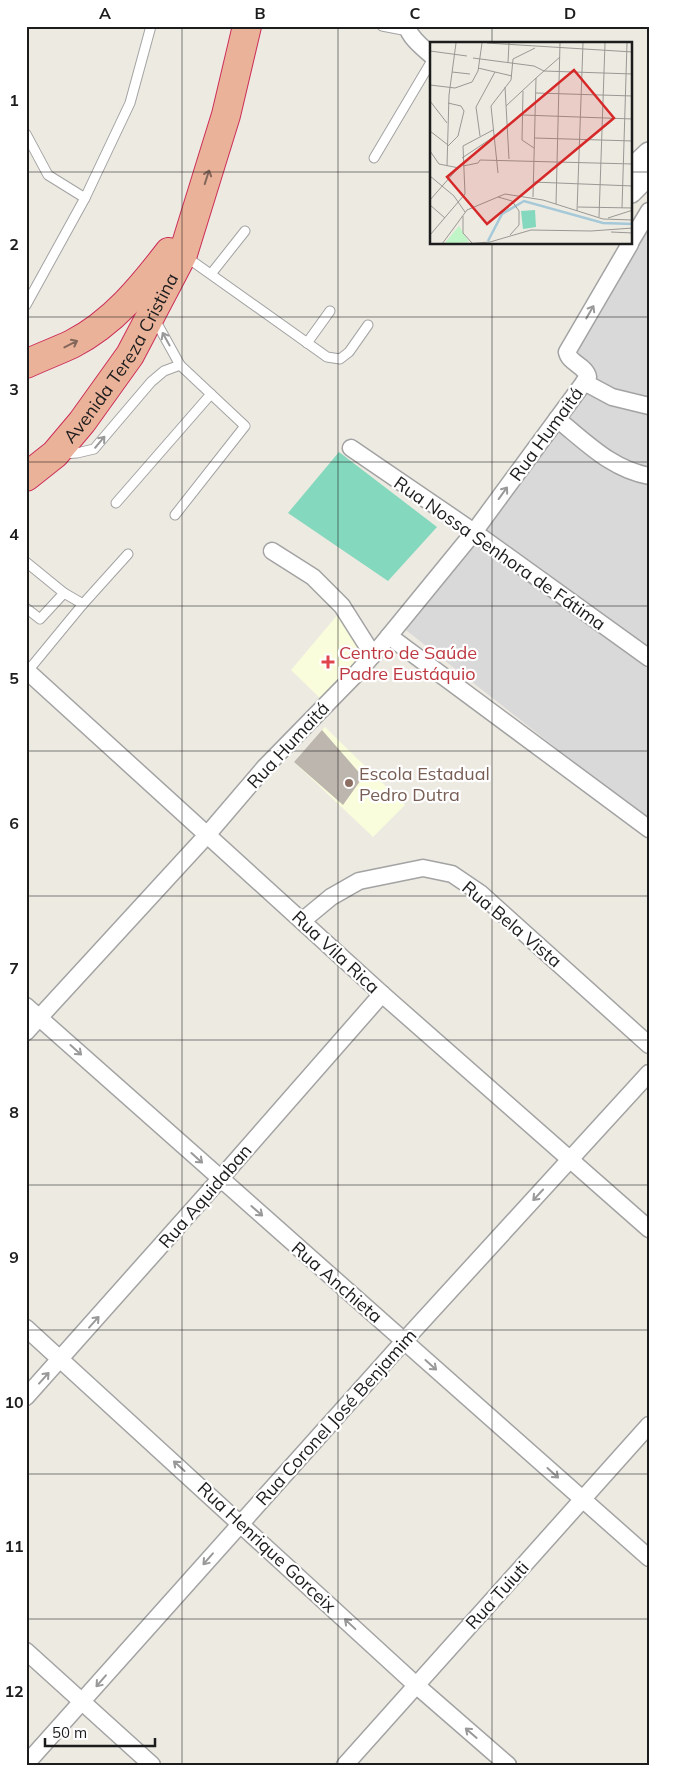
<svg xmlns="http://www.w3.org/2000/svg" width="675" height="1791" font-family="Mulish,sans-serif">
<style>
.residential{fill:#dad9d9}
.education{fill:#fafddb}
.pitch{fill:#84d8bd}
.building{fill:#bdb6af}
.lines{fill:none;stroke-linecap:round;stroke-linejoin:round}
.service-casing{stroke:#a3a3a3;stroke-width:11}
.minor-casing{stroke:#a3a3a3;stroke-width:19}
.tertiary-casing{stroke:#a3a3a3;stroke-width:24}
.trunk-casing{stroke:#cc2e59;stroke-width:30}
.service{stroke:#fff;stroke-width:9}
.minor{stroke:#fff;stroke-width:16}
.tertiary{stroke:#fff;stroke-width:21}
.trunk{stroke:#ebb29a;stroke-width:28}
.oneway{stroke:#84675b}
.oneway2{stroke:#999}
.grid{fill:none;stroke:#1c1c1c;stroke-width:1;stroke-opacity:0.55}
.health-dot{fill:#e0444e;stroke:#fff;stroke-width:2}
.education-dot{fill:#8d6e63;stroke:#fff;stroke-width:2}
.labels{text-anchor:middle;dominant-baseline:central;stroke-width:4.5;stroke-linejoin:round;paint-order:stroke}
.street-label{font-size:18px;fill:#1c1c1c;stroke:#fff}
.health-label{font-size:18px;fill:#be3a42;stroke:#fff;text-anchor:start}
.education-label{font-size:18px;fill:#785e54;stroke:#fff;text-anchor:start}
.inset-river{fill:none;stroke:#a5c9d8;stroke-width:2.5}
.inset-road{fill:none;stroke:#999893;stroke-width:1}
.view{fill:#d62828;fill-opacity:0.15;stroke:#d62828;stroke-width:2.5}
.inset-edge{fill:none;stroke:#1c1c1c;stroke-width:2.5}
.neatline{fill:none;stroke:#1c1c1c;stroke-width:2}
.grid-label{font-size:16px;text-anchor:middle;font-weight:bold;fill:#1c1c1c}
</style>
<rect width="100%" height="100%" fill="#edeae2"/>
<polygon class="residential" points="649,222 649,821 402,627 572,413 595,376 569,353"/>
<g class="education">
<polygon points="339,613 366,654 323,701 291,670"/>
<polygon points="325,727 405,805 373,837 294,762"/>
</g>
<polygon class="pitch" points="339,452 437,527 388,581 288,513"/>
<polygon class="building" points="322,730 363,777 343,805 294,762"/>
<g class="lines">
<defs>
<g id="service">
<polyline points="382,26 408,31"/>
<polyline points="26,134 48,175 85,198"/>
<polyline points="374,158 431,62"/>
<polyline points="185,256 327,357 340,359 349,352 368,325"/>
<polyline points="211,274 245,231"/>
<polyline points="26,305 85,198 130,103 151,26"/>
<polyline points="154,318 180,365 245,426 175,515"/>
<polyline points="307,343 330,311"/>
<polyline points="62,454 77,453 94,449 151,382 164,371 180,365"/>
<polyline points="116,503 211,394"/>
<polyline points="26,562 64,593 83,604"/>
<polyline points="26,608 40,619 64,593"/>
<polyline points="27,672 83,604 128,554"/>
</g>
<g id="minor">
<path d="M407,26c2,11 16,22 24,29"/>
<polyline points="631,241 649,211"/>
<polyline points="584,382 612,397 649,406"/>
<path d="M557,419c29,23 54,50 92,57"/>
<polyline points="351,448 474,532 649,658"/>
<polyline points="272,551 313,577 342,606 373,655"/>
<polyline points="389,636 649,829"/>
<polyline points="26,670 382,994 649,1229"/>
<polyline points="302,921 331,897 359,881 423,868 452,874 480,893 649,1045"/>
<polyline points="26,1006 649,1558"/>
<path d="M26,1032l181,-197 58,-68 92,-94 23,-26 94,-115 114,-155c-2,-11 -19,-14 -21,-25l63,-108"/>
<polyline points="26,1328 416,1685 508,1765"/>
<polyline points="26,1397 220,1179 382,994"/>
<polyline points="26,1651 152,1765"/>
<polyline points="26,1764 404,1341 649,1073"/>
<polyline points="345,1765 649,1425"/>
</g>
<g id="tertiary">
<polyline points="631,170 649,153"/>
<polyline points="631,192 649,174"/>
</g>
<g id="trunk">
<path d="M26,364c15,-7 31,-13 46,-20 41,-21 70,-57 97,-92"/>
<path id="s1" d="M26,477l29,-23 27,-32 48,-67 53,-101 43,-139 21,-89"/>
</g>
</defs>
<use href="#service" class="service-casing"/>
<use href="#minor" class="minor-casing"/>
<use href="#tertiary" class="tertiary-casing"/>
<use href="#trunk" class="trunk-casing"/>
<use href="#service" class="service"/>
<use href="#minor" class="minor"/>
<use href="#tertiary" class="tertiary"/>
<use href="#trunk" class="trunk"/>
</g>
<defs><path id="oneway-shaft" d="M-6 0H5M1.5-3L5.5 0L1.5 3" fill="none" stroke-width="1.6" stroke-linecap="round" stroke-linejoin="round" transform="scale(1.25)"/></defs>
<g class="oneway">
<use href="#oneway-shaft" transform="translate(207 177) rotate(-72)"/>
<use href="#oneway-shaft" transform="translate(71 344) rotate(-27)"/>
</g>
<g class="oneway2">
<use href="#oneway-shaft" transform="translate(590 312) rotate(-60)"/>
<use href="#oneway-shaft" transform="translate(166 339) rotate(-119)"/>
<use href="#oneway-shaft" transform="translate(100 442) rotate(-50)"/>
<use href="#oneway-shaft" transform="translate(503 493) rotate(-54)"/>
<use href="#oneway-shaft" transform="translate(76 1050) rotate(42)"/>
<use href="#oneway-shaft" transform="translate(197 1158) rotate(42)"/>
<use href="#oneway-shaft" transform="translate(538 1195) rotate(133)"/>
<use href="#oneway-shaft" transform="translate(257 1211) rotate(41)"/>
<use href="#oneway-shaft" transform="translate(94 1322) rotate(-48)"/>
<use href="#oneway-shaft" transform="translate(431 1365) rotate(42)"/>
<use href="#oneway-shaft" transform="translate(44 1378) rotate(-48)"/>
<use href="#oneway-shaft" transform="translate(179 1466) rotate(-138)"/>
<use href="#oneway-shaft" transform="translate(553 1473) rotate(42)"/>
<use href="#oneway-shaft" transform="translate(208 1559) rotate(131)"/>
<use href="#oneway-shaft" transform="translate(350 1624) rotate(-137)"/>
<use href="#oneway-shaft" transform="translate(101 1681) rotate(131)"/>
<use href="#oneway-shaft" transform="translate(471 1733) rotate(-139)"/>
</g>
<path class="grid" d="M182,26v1739M338,26v1739M492,26v18M26,172h405M631,172h18M492,244v1521M26,317h623M26,462h623M26,606h623M26,751h623M26,896h623M26,1040h623M26,1185h623M26,1330h623M26,1474h623M26,1619h623"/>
<path class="health-dot" d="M325.5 654.5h5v5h5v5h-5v5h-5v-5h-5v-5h5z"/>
<circle class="education-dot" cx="349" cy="783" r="5"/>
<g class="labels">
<g class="street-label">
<text stroke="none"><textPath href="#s1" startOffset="154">Avenida Tereza Cristina</textPath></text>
<text transform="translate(546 434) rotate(-54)">Rua Humaitá</text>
<text transform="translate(500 553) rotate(35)">Rua Nossa Senhora de Fátima</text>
<text transform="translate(288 745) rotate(-47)">Rua Humaitá</text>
<text transform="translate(512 924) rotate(40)">Rua Bela Vista</text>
<text transform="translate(336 952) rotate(43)">Rua Vila Rica</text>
<text transform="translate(205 1196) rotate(-49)">Rua Aquidaban</text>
<text transform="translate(337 1282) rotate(41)">Rua Anchieta</text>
<text transform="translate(336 1417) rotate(-48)">Rua Coronel José Benjamim</text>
<text transform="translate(267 1547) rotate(43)">Rua Henrique Gorceix</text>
<text transform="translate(497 1595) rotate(-48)">Rua Tuiuti</text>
</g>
<g class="health-label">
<text x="339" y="652">Centro de Saúde<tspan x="339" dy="21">Padre Eustáquio</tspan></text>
</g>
<g class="education-label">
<text x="359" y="773">Escola Estadual<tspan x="359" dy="21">Pedro Dutra</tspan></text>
</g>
</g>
<g transform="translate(430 42)">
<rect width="202" height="202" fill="#edeae2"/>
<path d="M29,184l10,16 -25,2z" fill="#c0f5c8"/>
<path d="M105,168l1,17 -13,2 -2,-18z" fill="#84d8bd"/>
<path class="inset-river" d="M58,199l14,-27 22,-13 79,22 30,1"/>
<path class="inset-road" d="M57,1l146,9M0,9l37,5M43,16l61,8 10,5 89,3M78,20l1,-19M48,26l34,8M22,30l18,2M0,43l25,3 17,-6 6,-11 4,-28M75,45l4,72M93,49l-1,49 12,8M106,51l97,3M0,59l17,22M76,64l30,-28M93,73l110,4M0,89l18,14M50,94l-4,-29 19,-35M105,96l98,3M18,104l10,-10 6,-25 -3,-5 -13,-3M0,109l9,13 20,4M32,116l33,-22M50,118l153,4M17,124l2,-71 7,-52M33,124l15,-3 2,-3M68,131l-7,-67 20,-26 2,-21 22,-11M0,134l24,20 11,16M103,140l100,4M68,155l14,4 7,10v14l-9,10M103,155l3,-119 24,-21M0,158l28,-32M126,162l4,-161M0,163l15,13M148,165l55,1M192,166l5,-165M147,169l6,-168M33,174v17l9,10M169,175l6,-174M178,176l25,-8M181,190l22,1M0,193l35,-41 -2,-48 30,-16M12,202l25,-34 38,-16 38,6 60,19 30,1M34,202l26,-2 41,-12 60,1 42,-3"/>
<path class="view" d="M144,28l40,48 -127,106 -40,-47z"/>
<rect width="202" height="202" class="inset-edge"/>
</g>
<rect width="675" height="1791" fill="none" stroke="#ffffff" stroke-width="55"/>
<path d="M45 1738v8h110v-8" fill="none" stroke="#1c1c1c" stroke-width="2.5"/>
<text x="52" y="1738" font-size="15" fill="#1c1c1c" stroke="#ffffff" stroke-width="4" paint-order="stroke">50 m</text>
<rect x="28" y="28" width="620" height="1736" class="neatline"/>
<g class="grid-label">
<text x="105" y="19">A</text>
<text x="260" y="19">B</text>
<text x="415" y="19">C</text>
<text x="570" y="19">D</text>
<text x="14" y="106">1</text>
<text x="14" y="250">2</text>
<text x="14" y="395">3</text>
<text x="14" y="540">4</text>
<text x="14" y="684">5</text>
<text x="14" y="829">6</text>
<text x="14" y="974">7</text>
<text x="14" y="1118">8</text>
<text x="14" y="1263">9</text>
<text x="14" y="1408">10</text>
<text x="14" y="1552">11</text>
<text x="14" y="1697">12</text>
</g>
</svg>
